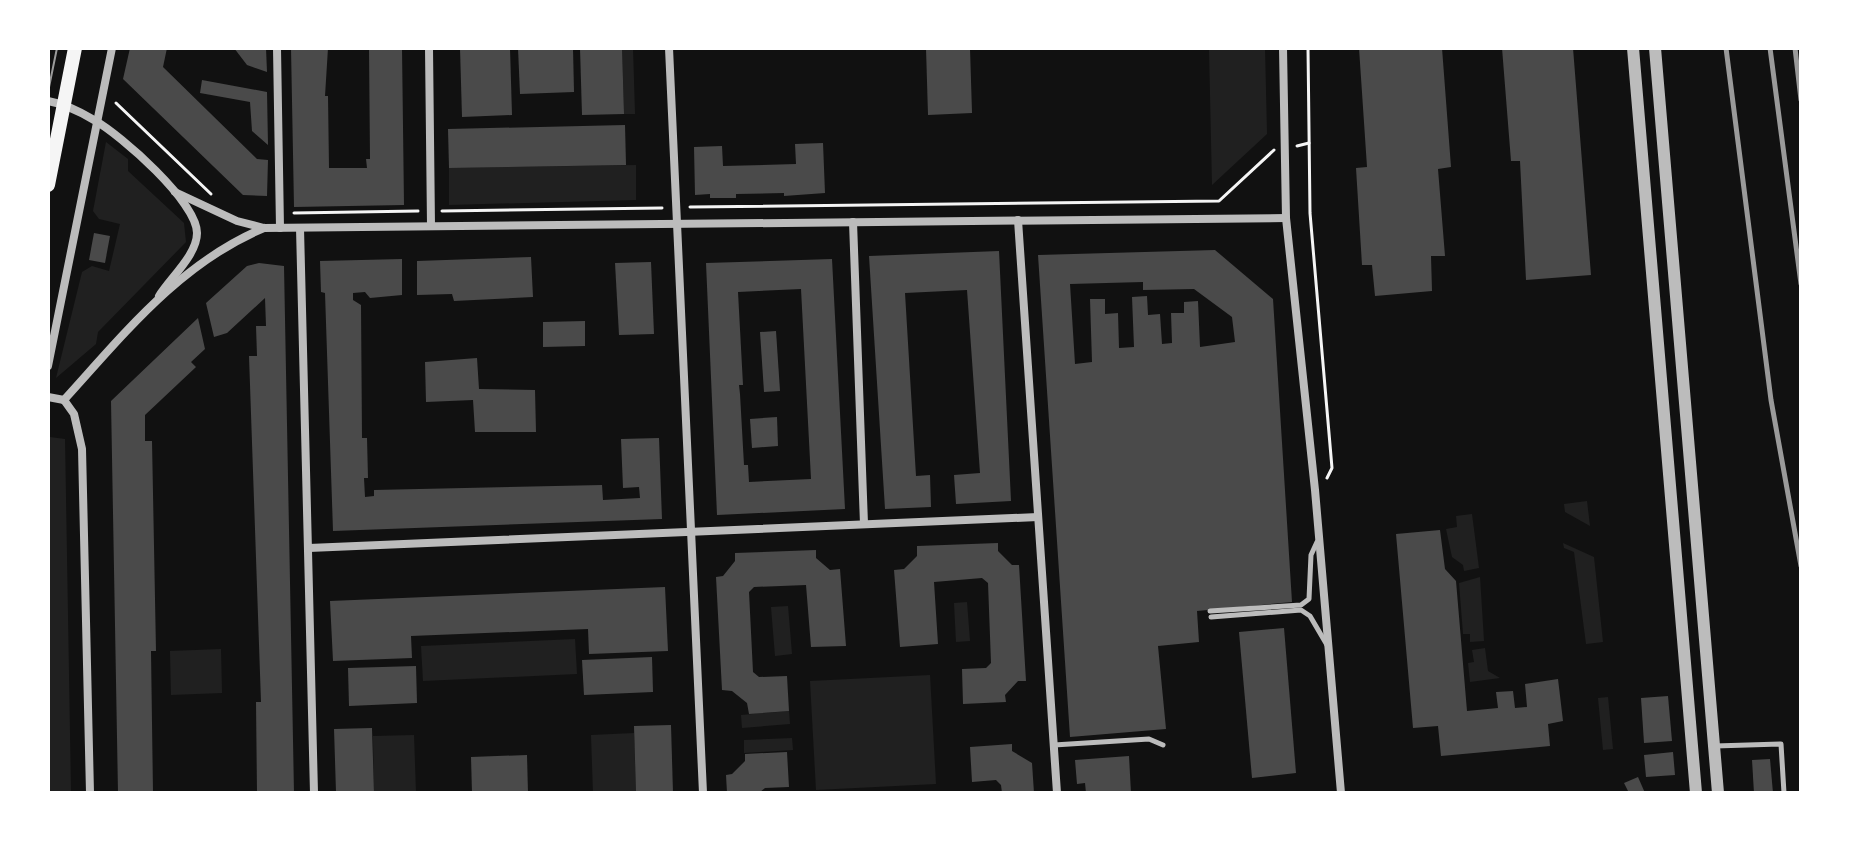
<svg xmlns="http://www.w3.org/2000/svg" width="1849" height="841" font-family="'IBM Plex Sans',sans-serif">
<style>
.green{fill:#202020}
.building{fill:#4a4a4a;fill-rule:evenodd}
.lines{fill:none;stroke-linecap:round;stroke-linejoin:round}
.path{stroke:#f5f5f5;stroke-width:3}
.service{stroke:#bcbcbc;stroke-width:5}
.minor{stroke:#bcbcbc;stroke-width:8}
.tertiary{stroke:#bcbcbc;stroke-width:12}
.secondary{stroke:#f5f5f5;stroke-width:14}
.tram{stroke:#9a9a9a;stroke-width:2}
.rail{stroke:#9a9a9a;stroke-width:5}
</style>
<rect width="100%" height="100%" fill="#111"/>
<g class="green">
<polygon points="622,48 633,48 635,114 624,114"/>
<polygon points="1209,48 1265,48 1267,134 1212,185"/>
<polygon points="106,142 128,159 128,171 184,223 186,242 98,332 96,344 56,378 82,272 92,266 109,271 120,224 99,219 93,211"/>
<polygon points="636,165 636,200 449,205 449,168"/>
<polygon points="50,437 65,439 71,793 48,793"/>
<polygon points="1587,501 1590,526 1565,512 1564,504"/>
<polygon points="1472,514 1479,568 1464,571 1463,565 1452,557 1446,529 1457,527 1456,516"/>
<polygon points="1563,543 1594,557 1603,642 1586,644 1574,552 1564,548"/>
<polygon points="1480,577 1484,641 1470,642 1470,634 1463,634 1459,583"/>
<polygon points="967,602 970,641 956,642 954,603"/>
<polygon points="788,606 792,654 775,656 771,607"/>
<polygon points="575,639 577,674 423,681 421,646"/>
<polygon points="1485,648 1488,671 1500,678 1470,682 1468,663 1474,662 1472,650"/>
<polygon points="221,649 222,693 171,695 170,651"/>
<polygon points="930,675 936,784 816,790 810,681"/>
<polygon points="1608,697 1613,749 1603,750 1598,698"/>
<polygon points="789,711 790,724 742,728 741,715"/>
<polygon points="634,733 636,793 593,793 591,735"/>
<polygon points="414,735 416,793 374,793 373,736"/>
<polygon points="792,738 793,750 744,753 744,740"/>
</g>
<g class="building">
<polygon points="130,48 167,48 163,67 257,159 268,160 267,196 243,195 123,79"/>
<polygon points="234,48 266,48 267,72 247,65"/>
<polygon points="291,48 328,48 325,96 328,96 329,168 367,168 366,159 370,159 369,48 402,48 404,205 294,207"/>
<polygon points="460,48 510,48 512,115 462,117"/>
<polygon points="518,48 573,48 574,92 520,94"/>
<polygon points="580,48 622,48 624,114 582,115"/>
<polygon points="926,48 970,48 972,113 928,115"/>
<polygon points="1359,48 1442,48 1451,167 1438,169 1445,256 1431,256 1432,291 1375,296 1372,265 1362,265 1356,168 1367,167"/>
<polygon points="1502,48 1573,48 1591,275 1526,280 1520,161 1511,161"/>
<polygon points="202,80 267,92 268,145 252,131 250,102 200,93"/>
<polygon points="625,125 626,165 449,168 448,129"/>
<polygon points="823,143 825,193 784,196 784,193 736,194 736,198 710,198 710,194 695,195 694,147 722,146 723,166 796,164 795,144"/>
<polygon points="94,233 110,236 105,263 89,260"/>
<path d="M1215,250l58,49 19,303 -95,9 2,31 -41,4 8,83 -96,8 -32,-482zM1143,282v8l51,-1 38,28 3,25 -35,5 -2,-46 -14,1v11h-13l1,30 -10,1 -2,-30 -12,1 -1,-19 -15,1 2,50 -15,1 -1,-35 -13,1v-15h-15l2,63 -17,2 -5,-80z"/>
<polygon points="999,251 1011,501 956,504 954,475 980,473 967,290 905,293 916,476 930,475 931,507 885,509 869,256"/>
<polygon points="531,257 533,297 454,301 452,294 417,295 417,261"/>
<polygon points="402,259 402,295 370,298 365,292 353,293 353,300 361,305 362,438 367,438 368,478 364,478 365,497 374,496 374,490 602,485 603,500 640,498 639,487 623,488 621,439 659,438 662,519 333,531 325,293 321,292 320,261"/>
<path d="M832,259l13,250 -128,6 -11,-252zM801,289l10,190 -62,3 -1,-17h-4l-4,-71 -1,-9h4l-5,-93z"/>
<polygon points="651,262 654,334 619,335 615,263"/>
<polygon points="259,263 284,266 294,793 257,793 256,702 261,702 249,356 257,356 256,326 266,326 265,298 227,333 214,337 206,303 247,266"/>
<polygon points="198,318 205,349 191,362 196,367 145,415 145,441 152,441 156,651 151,651 153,793 118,793 111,401"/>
<polygon points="585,321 585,346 543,347 543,322"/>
<polygon points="776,331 780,391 764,392 760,332"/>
<polygon points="477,358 479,389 535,390 536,432 475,432 473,400 426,402 425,362"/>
<polygon points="777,417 778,446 752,448 750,419"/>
<polygon points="1440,530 1445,569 1456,581 1467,711 1498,708 1496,692 1513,691 1515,708 1527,707 1525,684 1558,679 1563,721 1548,724 1550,746 1441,756 1438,726 1413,728 1396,534"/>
<polygon points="998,543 998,551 1012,565 1019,565 1026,681 1018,681 1005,695 1006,702 963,704 962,669 986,668 991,663 988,583 982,578 934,582 938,644 900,647 894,570 904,569 917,556 917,546"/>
<polygon points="816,550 816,558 830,570 840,569 846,646 811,647 806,585 754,587 749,592 753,672 759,677 787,676 789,711 749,714 747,703 732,691 722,690 716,577 723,576 735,561 735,553"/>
<polygon points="665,587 668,651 589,654 588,629 411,636 412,658 333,661 330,601"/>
<polygon points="1284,628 1296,773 1252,778 1239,632"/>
<polygon points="652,657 653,692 584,695 582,660"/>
<polygon points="416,666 417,703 349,706 348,668"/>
<polygon points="1668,696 1672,741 1644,743 1641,698"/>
<polygon points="671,725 673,793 636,793 634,726"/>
<polygon points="372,728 374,793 336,793 334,729"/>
<polygon points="1012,744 1012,751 1032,763 1034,793 1002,793 1001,785 996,780 972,782 970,747"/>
<polygon points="787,752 789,787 765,788 759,793 727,793 726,775 732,774 745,761 745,754"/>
<polygon points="1673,752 1675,775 1646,777 1644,755"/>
<polygon points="527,755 528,793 472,793 471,757"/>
<polygon points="1129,756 1131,793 1086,793 1085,783 1077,784 1075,760"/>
<polygon points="1770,759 1773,793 1754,793 1752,760"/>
<polygon points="1638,777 1645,793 1629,793 1624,783"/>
</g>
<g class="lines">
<g class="path">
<polyline points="1308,48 1310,213 1332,468 1327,478"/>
<polyline points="116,103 211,194"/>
<polyline points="1297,146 1309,143"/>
<polyline points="690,207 1219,201 1274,150"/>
<polyline points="442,211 662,208"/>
<polyline points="294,213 418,211"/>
</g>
<g class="service">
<polyline points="1210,611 1301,605 1309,599 1311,555 1317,542"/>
<polyline points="1211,617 1301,610 1310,616 1327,645"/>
<polyline points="1054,745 1149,739 1163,745"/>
<polyline points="1715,746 1781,744 1784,793"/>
</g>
<g class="minor">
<polyline points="277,48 280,228"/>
<polyline points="429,48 431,226"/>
<polyline points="669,48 703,793"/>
<polyline points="1283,48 1286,218 1315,490 1341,793"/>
<path d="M48,101c17,3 31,10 46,19 27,15 103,82 103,113 0,22 -27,45 -38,63"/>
<polyline points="175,192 237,221 264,228 1286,218"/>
<polyline points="1018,220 1057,793"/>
<polyline points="853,222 864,524"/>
<polyline points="300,228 314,793"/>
<polyline points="48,366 112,48"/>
<polyline points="48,397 64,400"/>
<polyline points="64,400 74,414 82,449 90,793"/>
<path d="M64,400c60,-66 116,-137 200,-172"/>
<polyline points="309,548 1038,517"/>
</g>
<g class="tertiary">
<polyline points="1633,48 1696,793"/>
<polyline points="1655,48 1718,793"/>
</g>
<polyline class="secondary" points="48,185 75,48"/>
<polyline class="tram" points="48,92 57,48"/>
<g class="rail">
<polyline points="1726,48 1771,400 1801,566"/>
<polyline points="1770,48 1801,284"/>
<polyline points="1795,48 1801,100"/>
</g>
</g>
<rect width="1849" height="841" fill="none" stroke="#ffffff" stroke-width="100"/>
</svg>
